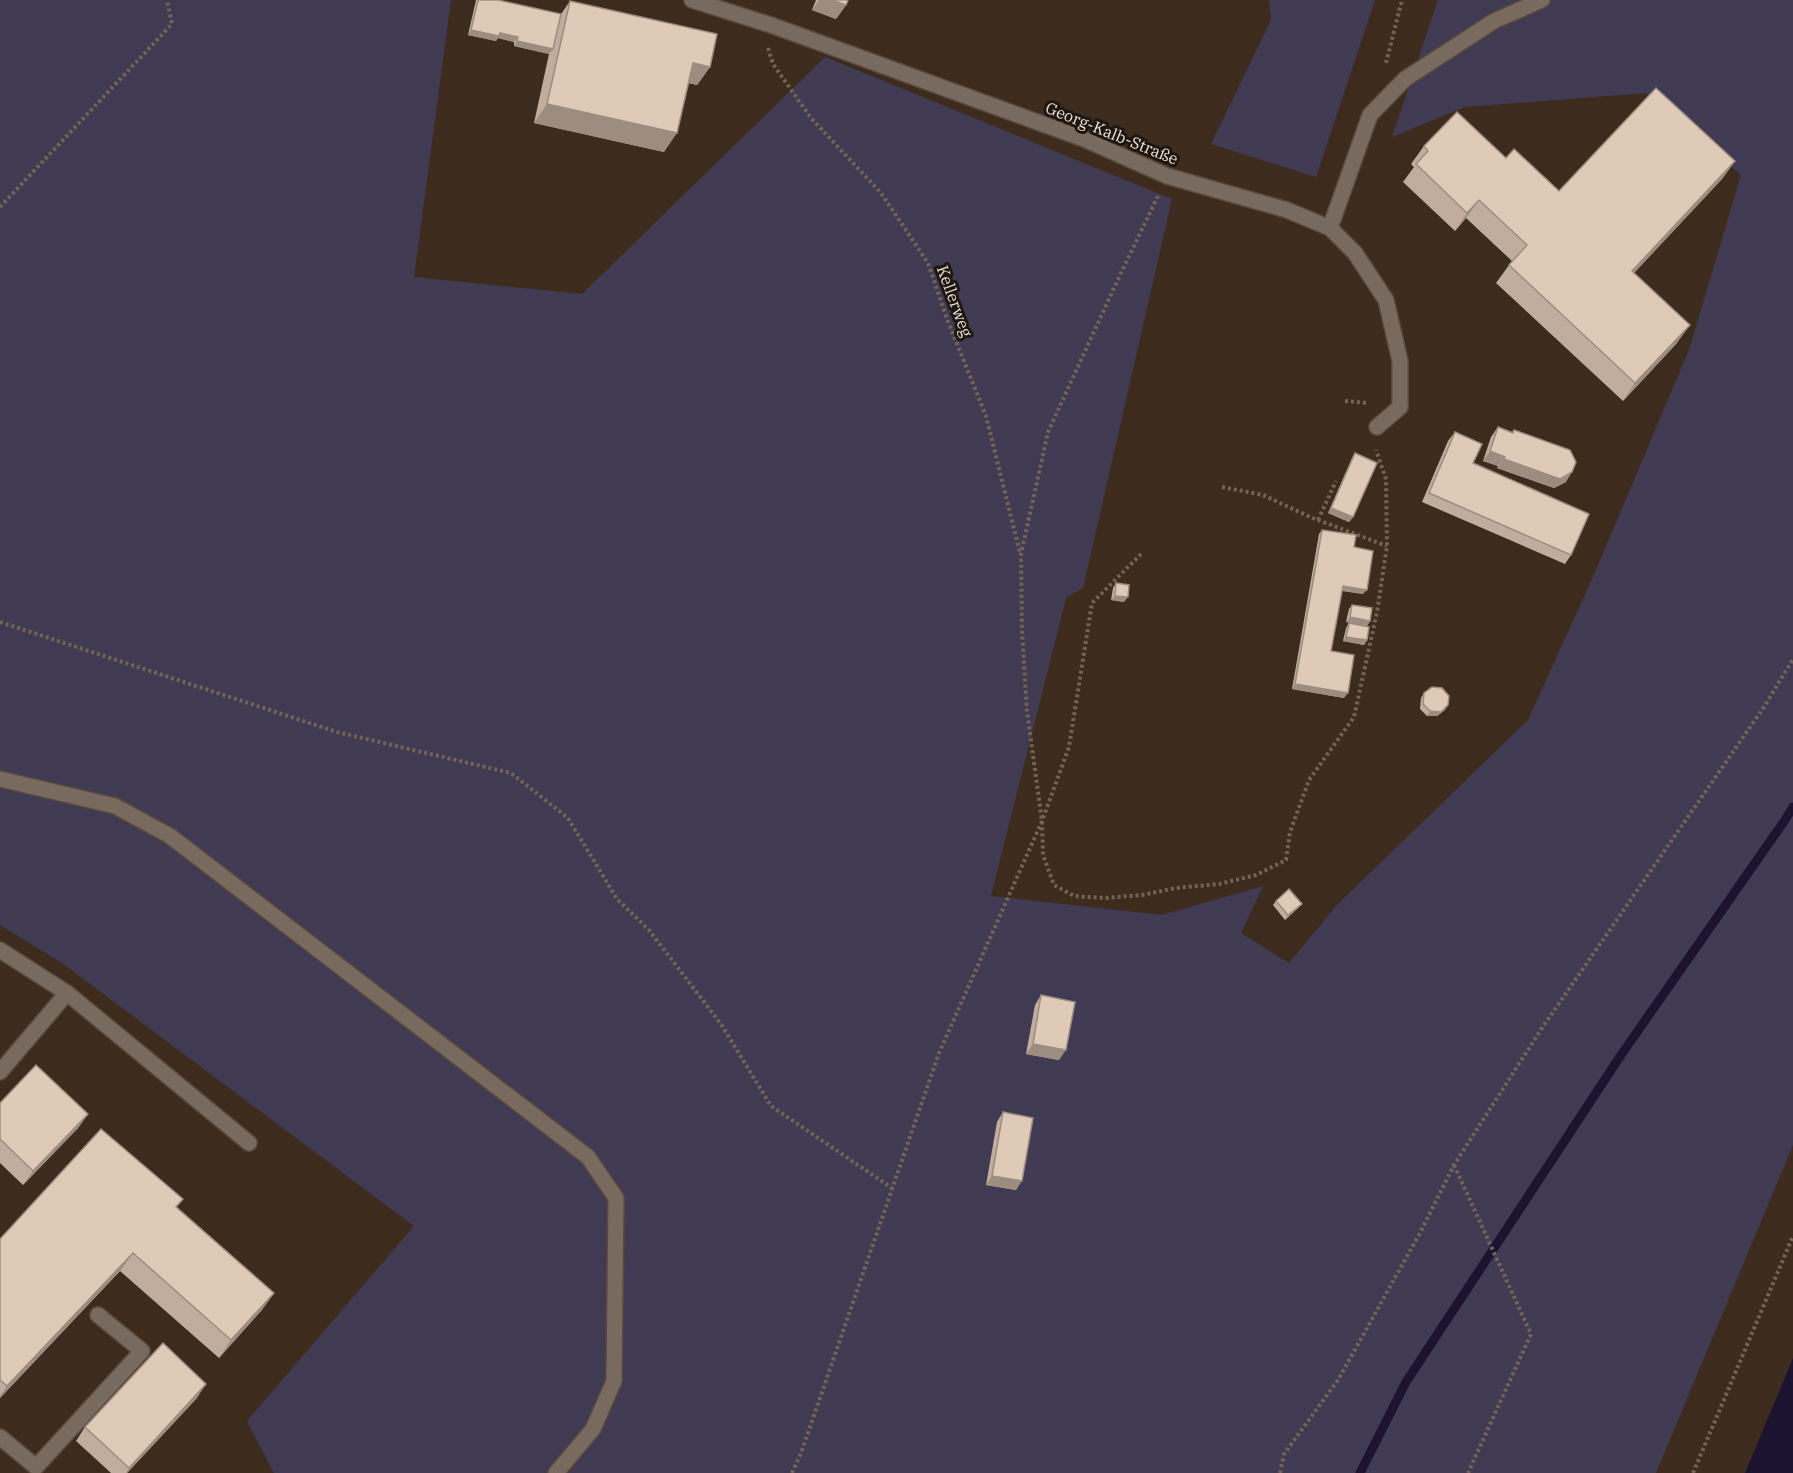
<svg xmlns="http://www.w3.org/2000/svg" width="1793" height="1473" font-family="'IBM Plex Serif',serif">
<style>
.green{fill:#403b52}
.water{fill:#1c1331}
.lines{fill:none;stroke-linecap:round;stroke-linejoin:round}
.stream{stroke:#1c1331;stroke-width:9}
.service-casing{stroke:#59493c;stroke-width:18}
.minor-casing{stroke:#59493c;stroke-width:18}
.path{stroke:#726356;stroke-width:4;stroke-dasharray:3 3;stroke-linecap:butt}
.service{stroke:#786a5e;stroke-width:15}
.minor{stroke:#786a5e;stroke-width:15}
.wall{fill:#c0ad9d}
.shaded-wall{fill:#9c8d80}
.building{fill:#dfc9b7;stroke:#9c8d80;stroke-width:1.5}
.labels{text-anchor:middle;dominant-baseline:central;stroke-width:6;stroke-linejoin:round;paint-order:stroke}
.street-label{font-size:16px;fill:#eee2d9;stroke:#1e1610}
</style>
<rect width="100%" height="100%" fill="#3d2c1e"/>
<g class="green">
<polygon points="0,0 451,0 414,277 582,294 825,57 1172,199 1083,588 1066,598 991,896 1162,915 1263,886 1241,933 1289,963 1337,905 1528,720 1593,577 1689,350 1741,175 1646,93 1465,107 1392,137 1438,0 1793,0 1793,1145 1656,1473 274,1473 247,1421 414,1226 62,963 0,925"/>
<polygon points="1269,0 1375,0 1316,177 1211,144 1271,20"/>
</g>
<polygon class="water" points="1793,1358 1793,1473 1745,1473"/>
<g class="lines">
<polyline class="stream" points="1360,1473 1406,1382 1621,1055 1785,820 1793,807"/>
<defs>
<g id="service">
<polyline points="1330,228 1370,115 1405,79 1494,21 1542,0"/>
<polyline points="1377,427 1400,407"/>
<polyline points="0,779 115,806 170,836 588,1157 616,1198 614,1381 593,1429 556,1473"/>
<polyline points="0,950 67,993 0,1072"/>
<polyline points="67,993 249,1143"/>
<polyline points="0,1437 36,1467 142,1351 98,1315"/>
</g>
<polyline id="minor" points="692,0 771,25 1084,139 1167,176 1287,210 1330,228 1355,253 1386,300 1400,361 1400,407"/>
</defs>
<use href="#service" class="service-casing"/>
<use href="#minor" class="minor-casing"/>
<g class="path">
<polyline points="768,48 773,64 811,118 881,193 928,263 947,319 986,416 1020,553"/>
<polyline points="1386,63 1402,0"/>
<polyline points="1158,196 1120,275 1048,432 1021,554 1022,632 1027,711 1042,821 1043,855 1054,885 1074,896 1105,898 1142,895 1176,888 1219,884 1256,875 1286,860 1290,832 1309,780 1354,717 1377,612 1387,546 1386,479 1376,450"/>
<polyline points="0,207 172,24 167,0"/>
<polyline points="1345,401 1367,403"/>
<polyline points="1222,487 1263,495 1310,517 1387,546"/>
<polyline points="1318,520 1336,481"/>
<polyline points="0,622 337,732 511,773 568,818 617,899 649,930 721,1024 771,1106 892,1188"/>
<polyline points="1454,1165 1531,1334 1468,1473"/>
<polyline points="792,1473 801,1453 939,1053 1042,821 1069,747 1092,603 1141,554"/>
<polyline points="1280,1473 1284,1454 1338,1380 1420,1233 1454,1165 1542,1028 1764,707 1793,659"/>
<polyline points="1693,1473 1793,1236"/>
</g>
<use href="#service" class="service"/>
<use href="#minor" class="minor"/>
</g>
<g class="wall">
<polygon points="476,0 498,0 561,14 570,1 710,67 697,85 688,83 664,152 534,123 549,54 514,46 514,42 498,38 496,41 468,35"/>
<polygon points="816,0 848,0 846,5 836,19 812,10"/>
<polygon points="1424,146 1506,158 1559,191 1735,161 1722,179 1634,273 1677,343 1623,401 1496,283 1512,261 1466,218 1455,231 1403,182 1414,167 1411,164"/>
<polygon points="1498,427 1512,432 1514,430 1566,482 1554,488 1497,468 1498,466 1483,461 1491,437"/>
<polygon points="1455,432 1473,463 1571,555 1565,564 1422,502 1448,441"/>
<polygon points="1355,453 1353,517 1349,522 1328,513 1352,458"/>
<polygon points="1322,530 1354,547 1363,594 1342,591 1331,651 1344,698 1292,689 1319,534"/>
<polygon points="1116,583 1124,602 1111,600 1113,588"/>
<polygon points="1352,605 1370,621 1367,626 1346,622 1349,609"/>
<polygon points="1349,623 1367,640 1364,645 1343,641 1346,628"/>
<polygon points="1424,693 1445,710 1437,716 1427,716 1420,709 1421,698"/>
<polygon points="1276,901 1298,908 1285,920 1273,905"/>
<polygon points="1041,995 1059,1060 1026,1054 1035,1005"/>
<polygon points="0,1103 88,1114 78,1128 23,1185 0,1163"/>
<polygon points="1003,1112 1016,1190 986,1185 997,1122"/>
<polygon points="177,1207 274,1293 261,1311 219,1358 120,1271 0,1398 0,1239"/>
<polygon points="197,1398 127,1473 111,1473 76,1441 85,1427"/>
</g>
<g class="shaded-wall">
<polygon points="819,0 832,0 846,5 836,19 812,10"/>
<polygon points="471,30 500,33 518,37 514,42 498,38 496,41 468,35"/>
<polygon points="517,41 553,49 549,54 514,46"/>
<polygon points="693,63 710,67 697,85 680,81"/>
<polygon points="547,104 677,133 664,152 534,123"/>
<polygon points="1735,161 1722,179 1619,289 1632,271"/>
<polygon points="1479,200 1466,218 1455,231 1467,213"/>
<polygon points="1690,325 1677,343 1623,401 1635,383"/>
<polygon points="1490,451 1505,457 1498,466 1483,461"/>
<polygon points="1504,459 1572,472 1566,482 1554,488 1497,468"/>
<polygon points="1331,508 1353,517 1349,522 1328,513"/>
<polygon points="1343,586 1367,590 1363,594 1339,590"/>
<polygon points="1115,596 1128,597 1124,602 1111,600"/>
<polygon points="1350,617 1370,621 1367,626 1346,622"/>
<polygon points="1346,637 1367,640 1364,645 1343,641"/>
<polygon points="1295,684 1348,693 1344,698 1292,689"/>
<polygon points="1448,705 1445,710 1437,716 1427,716 1430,711"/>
<polygon points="1302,904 1298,908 1285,920 1288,915"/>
<polygon points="1033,1044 1066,1050 1059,1060 1026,1054"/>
<polygon points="88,1114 78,1128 23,1185 33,1171"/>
<polygon points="992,1176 1022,1181 1016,1190 986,1185"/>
<polygon points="133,1253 120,1271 0,1398 0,1396 7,1386"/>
<polygon points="274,1293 261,1311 219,1358 231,1340"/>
<polygon points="206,1384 197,1398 127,1473 126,1473 129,1468"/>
</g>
<g class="building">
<polygon points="478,0 498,0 561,14 553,49 517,41 518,37 500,33 499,36 471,30"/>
<polygon points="832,0 848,0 846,5"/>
<polygon points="570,1 717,34 710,67 693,63 677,133 547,104"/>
<polygon points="1656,88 1735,161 1632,271 1690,325 1635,383 1509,265 1527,245 1479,200 1467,213 1416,164 1428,151 1424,146 1457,112 1506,158 1514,149 1559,191"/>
<polygon points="1498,427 1513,433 1514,430 1570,450 1576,462 1572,472 1560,479 1504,459 1505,457 1490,451"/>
<polygon points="1455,432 1482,444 1473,463 1589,514 1571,555 1429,493"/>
<polygon points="1355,453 1377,463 1353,517 1331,508"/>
<polygon points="1322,530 1356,535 1354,547 1373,551 1367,590 1343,586 1331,651 1354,655 1348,693 1295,684"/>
<polygon points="1116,583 1129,585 1128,597 1115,596"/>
<polygon points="1352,605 1372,608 1370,621 1350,617"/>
<polygon points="1349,623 1369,627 1367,640 1346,637"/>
<polygon points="1432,687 1442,688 1449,696 1448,705 1441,712 1430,711 1423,704 1424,693"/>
<polygon points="1289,889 1302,904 1288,915 1276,901"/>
<polygon points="1041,995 1075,1002 1066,1050 1033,1044"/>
<polygon points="36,1065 88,1114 33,1171 0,1139 0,1103"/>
<polygon points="1003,1112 1033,1118 1022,1181 992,1176"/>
<polygon points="101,1129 183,1199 176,1207 274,1293 231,1340 133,1253 7,1386 0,1380 0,1239"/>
<polygon points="163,1343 206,1384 129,1468 85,1427"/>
</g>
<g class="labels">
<g class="street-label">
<text transform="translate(1112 133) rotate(22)">Georg-Kalb-Straße</text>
<text transform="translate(955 301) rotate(70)">Kellerweg</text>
</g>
</g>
</svg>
